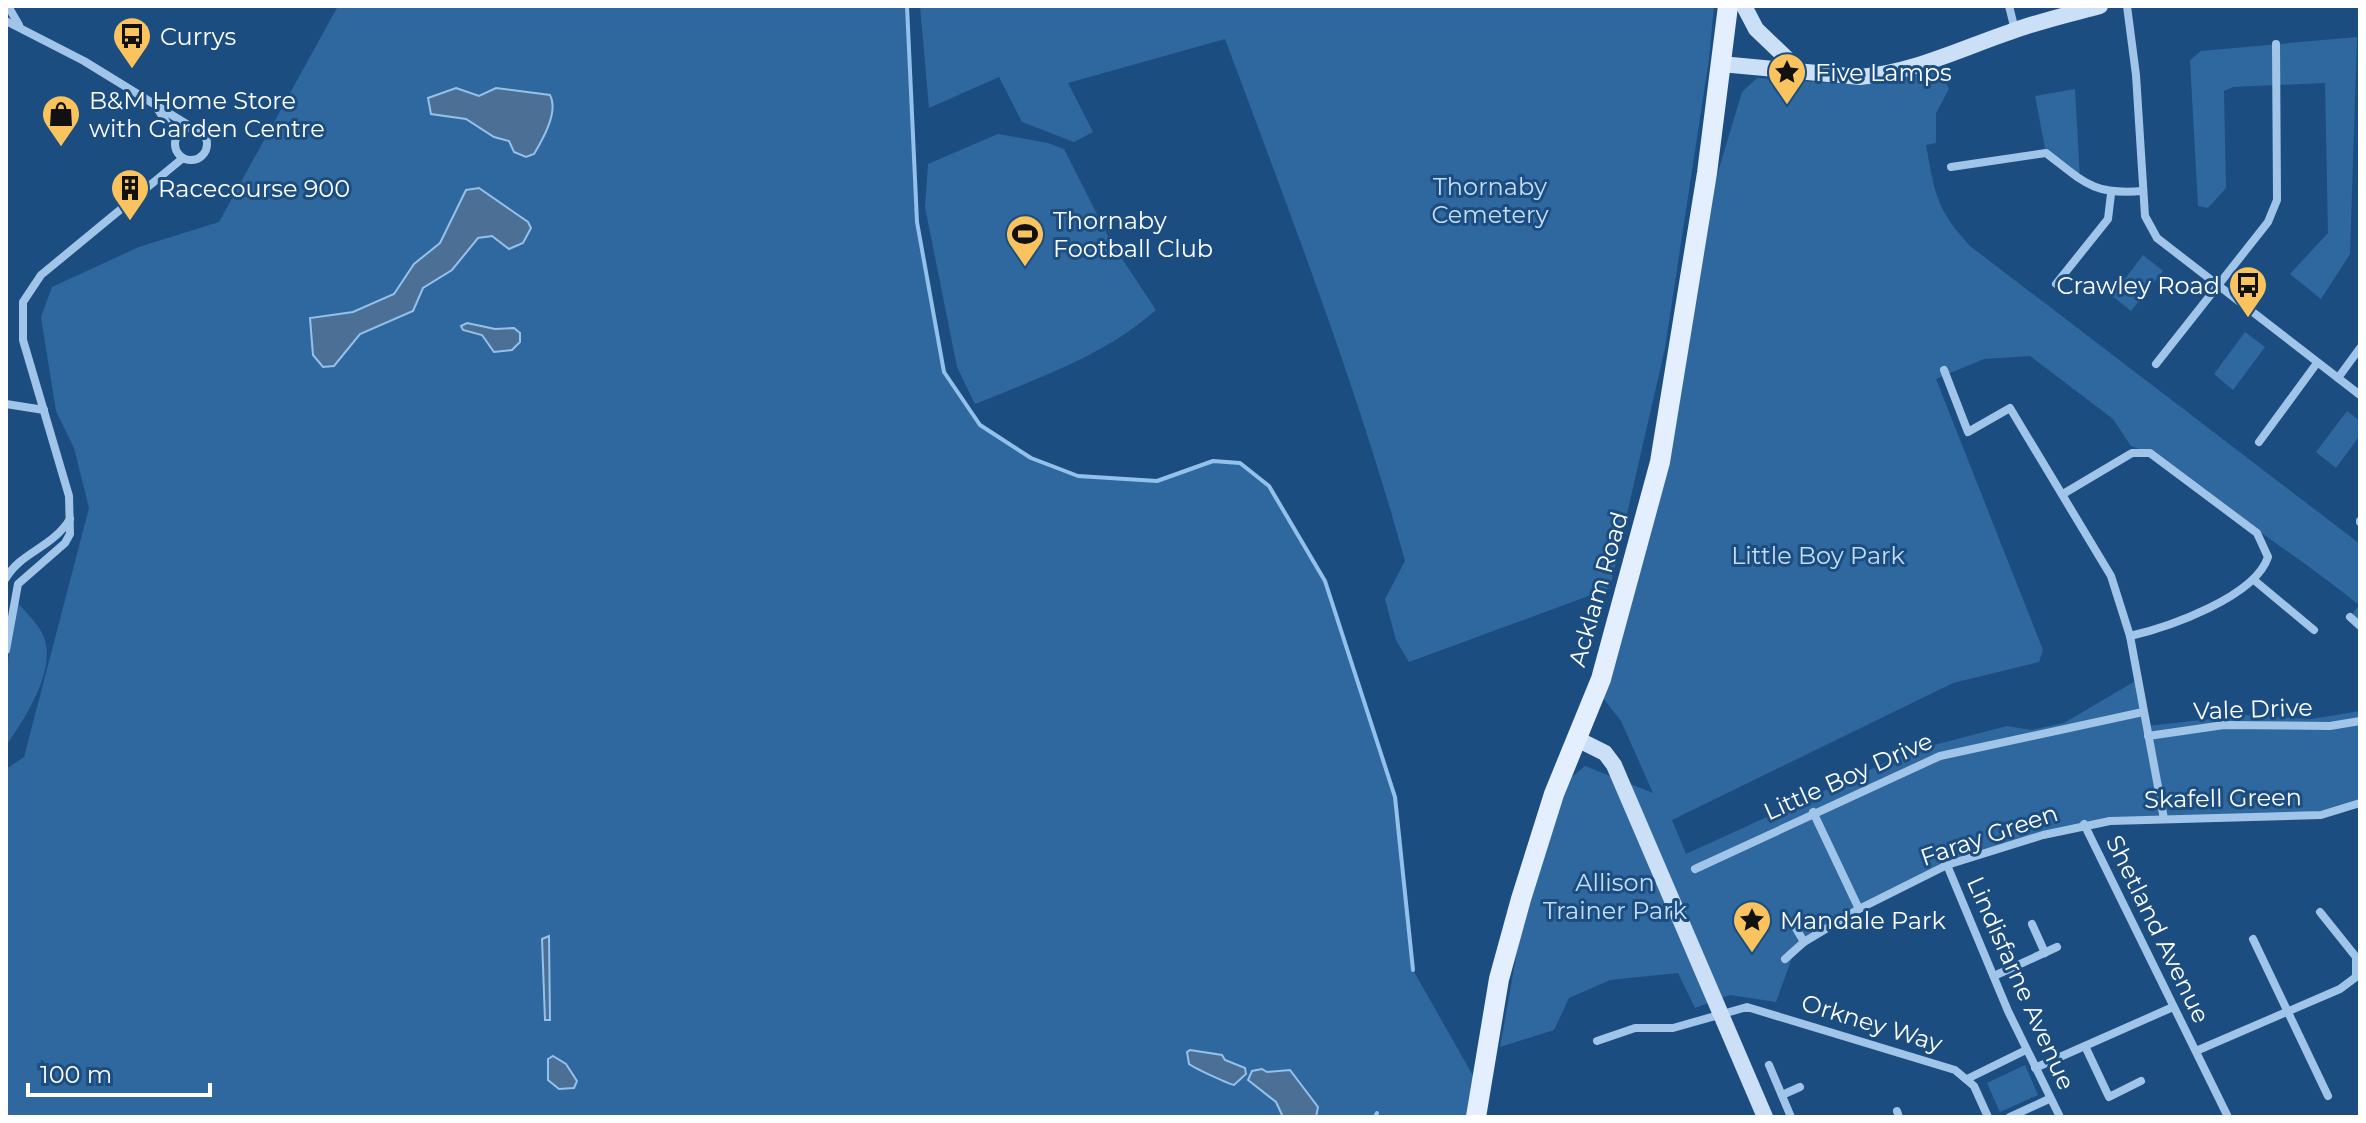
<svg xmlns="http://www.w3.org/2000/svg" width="2366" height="1123" font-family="Montserrat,sans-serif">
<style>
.green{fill:#2f689e}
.water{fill:#4c7095;stroke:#93c1eb;stroke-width:2}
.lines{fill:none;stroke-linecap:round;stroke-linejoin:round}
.stream{stroke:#93c1eb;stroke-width:4}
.street{stroke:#a0c5e9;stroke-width:8}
.secondary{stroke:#cbe0f7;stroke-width:16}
.primary{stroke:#e3effe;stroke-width:20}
.labels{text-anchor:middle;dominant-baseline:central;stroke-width:6;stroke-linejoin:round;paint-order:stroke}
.poi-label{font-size:24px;fill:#fff;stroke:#1c4d80;text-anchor:start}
.park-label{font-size:24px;fill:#c4def7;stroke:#1c4d80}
.street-label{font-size:24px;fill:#fff;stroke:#1c4d80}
</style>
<rect width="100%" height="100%" fill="#1c4d80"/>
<g class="green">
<polygon points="338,6 907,6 917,222 944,372 980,425 1031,458 1078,476 1157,481 1213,461 1240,463 1269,486 1325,581 1395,797 1413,970 1476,1081 1470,1117 6,1117 6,769 24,757 89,508 74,448 56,411 41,317 52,287 139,247 219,222"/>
<path d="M920,6h794l-5,53 -44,289 -55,240 -201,74 -13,-22 -11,-41 20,-38c-49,-178 -116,-350 -180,-522l-157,44 25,49 -19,10 -52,-20 -23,-45 -70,31z"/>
<polygon points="2357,37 2350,254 2321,299 2290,274 2328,233 2325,83 2233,87 2224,91 2226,188 2208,208 2198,206 2190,60 2201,51"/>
<path d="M1939,69l10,20 -13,24v30l-10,2c9,49 10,64 44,101l390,298v82l-10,-9 9,-12c-68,-54 -140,-100 -209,-152l-19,-7 -18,-27 -83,-63 -46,3 -48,20 107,271 -4,12 -86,21 -281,137 14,34 225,-103 96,-25 24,4 33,-7 73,-43 10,46 99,-11 65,4 49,-8v92l-37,11 -239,10 -137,41 -150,79 -21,58 -46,-7 -35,13 -17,-35 -68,7 -41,18 -15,32 -54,17 24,-134 44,-133 17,-14 68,27 -32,-72 -25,-32 30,-82 86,-415 30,-100 15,-14 105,7z"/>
<polygon points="2075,89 2080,179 2046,153 2035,96"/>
<path d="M998,134l50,9 16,6 47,93 45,68c-52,46 -118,68 -181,94l-18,-37 -32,-160 3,-43z"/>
<polygon points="2143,255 2163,271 2131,311 2112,296"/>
<polygon points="2245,332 2265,347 2233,390 2214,374"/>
<polygon points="2347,411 2360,421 2360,435 2336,468 2316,452"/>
<path d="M17,602c8,9 18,19 24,29 20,34 -16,87 -35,115v-72z"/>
<polygon points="2025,1065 2038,1095 2000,1112 1987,1083"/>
</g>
<g class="water">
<path d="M456,88l23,8 17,-8 54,7c9,16 -7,44 -16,59l-8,3 -12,-5 -5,-11 -15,-4 -28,-18 -35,-5 -3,-16z"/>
<polygon points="479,188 528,222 531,228 523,243 509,249 492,236 478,238 452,270 423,288 413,311 360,334 334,366 323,367 313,355 310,318 353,312 394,294 414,264 440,243 466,190"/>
<polygon points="467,323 495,329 514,328 520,333 520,342 512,350 494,352 482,335 463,330 461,326"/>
<polygon points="549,936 550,1020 545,1020 542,939"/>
<path d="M1190,1050l32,5 3,5 20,8 1,6 -12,11c-5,-1 -40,-17 -45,-21l-2,-12z"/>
<polygon points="553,1056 566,1064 577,1081 574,1088 559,1089 548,1080 548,1059"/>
<polygon points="1262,1069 1267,1072 1290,1070 1318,1107 1316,1117 1283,1117 1276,1102 1248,1080 1252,1071"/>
</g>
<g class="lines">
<g class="stream">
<polyline points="907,6 917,222 944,372 980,425 1031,458 1078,476 1157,481 1213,461 1240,463 1269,486 1325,581 1395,797 1413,970"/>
<polyline points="1375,1117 1377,1113"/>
</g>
<g class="street">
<polyline points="8,6 19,25"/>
<polyline points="2009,6 2015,30"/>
<polyline points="2127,6 2136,75 2145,216 2157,238 2360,395"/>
<polyline points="6,21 84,61 193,128"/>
<polyline points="157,108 176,137"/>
<circle cx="191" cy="144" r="16"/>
<path d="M1951,167l95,-14c38,29 46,42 96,38"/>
<polyline points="2056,284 2108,219 2111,194"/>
<polyline points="2156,364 2268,222 2277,200 2276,44"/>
<polyline points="1944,370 1968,432 2010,408 2111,576 2130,636 2164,819"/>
<polyline points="2338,378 2360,348"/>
<polyline points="6,404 44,410"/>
<polyline points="2259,442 2317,363"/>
<path d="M2063,494l69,-41h18l107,80 11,24c-13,40 -99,70 -138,79"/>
<polyline points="2360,522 2360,521"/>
<path d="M6,578c15,-26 46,-30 64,-59"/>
<polyline points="2254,580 2314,630"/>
<polyline points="2350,617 2360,626"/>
<polyline points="6,650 18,584 65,543 70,534 69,496 23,340 23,302 41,275 183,158"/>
<polyline points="2148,736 2224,725 2330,726 2360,721"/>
<polyline points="1813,812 1859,909"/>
<polyline points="2084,824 2228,1117"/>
<polyline points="1947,865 2008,1011 2060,1117"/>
<polyline points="1695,869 1940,756 2143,712"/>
<polyline points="2032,924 2045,953"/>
<polyline points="1794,925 1804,942"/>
<polyline points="2253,939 2328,1096"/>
<polyline points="1785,959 1804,942 1859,909 1947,865 2043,835 2110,821 2321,815 2360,803"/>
<polyline points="1994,976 2057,947"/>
<polyline points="1597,1041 1635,1028 1673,1028 1747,1007 1955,1070 1974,1086 1988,1117"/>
<polyline points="2085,1046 2109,1097 2141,1081"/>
<polyline points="2196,1051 2340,989 2356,977 2356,957 2320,912"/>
<polyline points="1769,1065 1791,1117"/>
<polyline points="2035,1068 2173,1007"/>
<polyline points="1967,1079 2026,1050"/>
<polyline points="1782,1095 1800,1087"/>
<polyline points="1897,1111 1899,1117"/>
<polyline points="2010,1117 2049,1099"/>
</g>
<g class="secondary">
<polyline points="1744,6 1756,29 1802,73"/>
<path d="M1721,64l139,13c54,-5 100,-28 150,-45 29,-11 60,-18 90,-26"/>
<polyline points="1577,739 1605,753 1614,765 1765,1117"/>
</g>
<polyline class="primary" points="1476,1117 1499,979 1521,899 1554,794 1601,679 1660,462 1707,173 1728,6"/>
</g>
<defs>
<symbol id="bus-pin" viewBox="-11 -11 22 30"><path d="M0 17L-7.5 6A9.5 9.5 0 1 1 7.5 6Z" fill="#fac35d" stroke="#1c4d80"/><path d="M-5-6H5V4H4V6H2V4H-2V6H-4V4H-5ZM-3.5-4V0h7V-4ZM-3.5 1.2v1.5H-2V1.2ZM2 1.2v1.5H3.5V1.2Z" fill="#111"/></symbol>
<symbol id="sight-pin" viewBox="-11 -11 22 30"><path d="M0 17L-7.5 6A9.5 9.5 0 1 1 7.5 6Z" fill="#fac35d" stroke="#1c4d80"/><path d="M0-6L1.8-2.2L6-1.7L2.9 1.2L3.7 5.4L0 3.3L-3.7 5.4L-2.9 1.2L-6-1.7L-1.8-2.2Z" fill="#111"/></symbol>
<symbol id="shop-pin" viewBox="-11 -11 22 30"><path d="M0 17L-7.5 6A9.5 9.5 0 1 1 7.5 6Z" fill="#fac35d" stroke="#1c4d80"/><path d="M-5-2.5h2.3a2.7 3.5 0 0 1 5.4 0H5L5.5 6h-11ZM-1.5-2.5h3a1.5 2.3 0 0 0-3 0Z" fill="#111"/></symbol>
<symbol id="building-pin" viewBox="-11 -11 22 30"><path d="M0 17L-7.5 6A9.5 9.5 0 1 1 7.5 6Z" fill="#fac35d" stroke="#1c4d80"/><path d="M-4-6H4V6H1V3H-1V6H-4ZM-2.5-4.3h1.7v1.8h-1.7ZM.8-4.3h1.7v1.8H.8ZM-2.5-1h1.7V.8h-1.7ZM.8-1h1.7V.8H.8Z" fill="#111"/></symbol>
<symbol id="stadium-pin" viewBox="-11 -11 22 30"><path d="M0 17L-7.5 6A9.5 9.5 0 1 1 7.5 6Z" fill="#fac35d" stroke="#1c4d80"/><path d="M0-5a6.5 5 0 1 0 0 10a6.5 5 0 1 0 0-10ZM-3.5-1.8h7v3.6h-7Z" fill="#111"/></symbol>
</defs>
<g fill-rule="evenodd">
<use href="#bus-pin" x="110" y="14" width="44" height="60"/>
<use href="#sight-pin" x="1765" y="50" width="44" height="60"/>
<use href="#shop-pin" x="39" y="92" width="44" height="60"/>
<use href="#building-pin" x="108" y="166" width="44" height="60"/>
<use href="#stadium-pin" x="1003" y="212" width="44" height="60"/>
<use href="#bus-pin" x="2226" y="263" width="44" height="60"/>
<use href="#sight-pin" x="1730" y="898" width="44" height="60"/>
</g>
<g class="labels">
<g class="poi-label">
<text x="160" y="36">Currys</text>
<text x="1815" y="72">Five Lamps</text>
<text x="89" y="100">B&amp;M Home Store<tspan x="89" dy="28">with Garden Centre</tspan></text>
<text x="158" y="188">Racecourse 900</text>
<text x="1053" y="220">Thornaby<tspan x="1053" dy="28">Football Club</tspan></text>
<text x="2220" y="285" text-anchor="end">Crawley Road</text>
<text x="1780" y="920">Mandale Park</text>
</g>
<g class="park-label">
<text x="1490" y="186">Thornaby<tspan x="1490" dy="28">Cemetery</tspan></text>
<text x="1818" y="555">Little Boy Park</text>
<text x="1615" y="882">Allison<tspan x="1615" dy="28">Trainer Park</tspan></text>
</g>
<g class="street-label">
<text transform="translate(1598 589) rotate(-74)">Acklam Road</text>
<text transform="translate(2253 709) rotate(-2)">Vale Drive</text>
<text transform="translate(1848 776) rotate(-24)">Little Boy Drive</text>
<text transform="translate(2223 798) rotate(-1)">Skafell Green</text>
<text transform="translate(1989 835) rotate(-19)">Faray Green</text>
<text transform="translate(2158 929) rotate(64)">Shetland Avenue</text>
<text transform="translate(2021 983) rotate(66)">Lindisfarne Avenue</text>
<text transform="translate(1872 1023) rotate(17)">Orkney Way</text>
</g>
</g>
<rect width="2366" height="1123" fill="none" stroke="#ffffff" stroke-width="16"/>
<path d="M28 1083v12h182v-12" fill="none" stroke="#ffffff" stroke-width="4"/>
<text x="40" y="1083" font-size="24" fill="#ffffff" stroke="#1c4d80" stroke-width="6" paint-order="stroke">100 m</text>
</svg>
